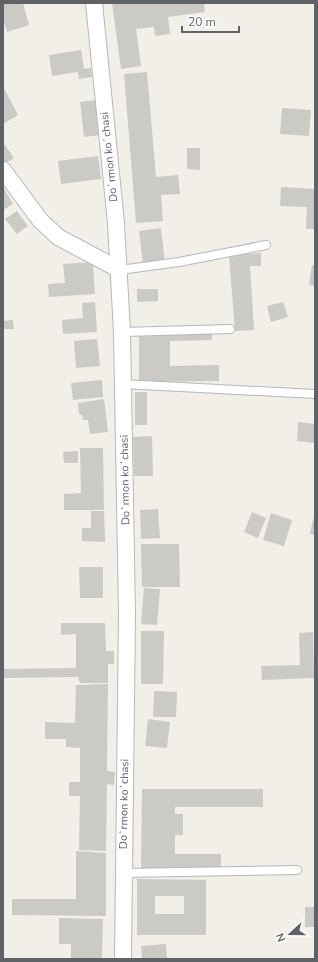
<svg xmlns="http://www.w3.org/2000/svg" width="318" height="962" font-family="'Nunito Sans',sans-serif">
<style>
.building{fill:#cccac5;fill-rule:evenodd}
.lines{fill:none;stroke-linecap:round;stroke-linejoin:round}
.service-casing{stroke:#b5b8bc;stroke-width:10}
.minor-casing{stroke:#b5b8bc;stroke-width:18}
.service{stroke:#fff;stroke-width:8}
.minor{stroke:#fff;stroke-width:16}
.labels{text-anchor:middle;dominant-baseline:central;stroke-width:3;stroke-linejoin:round;paint-order:stroke}
.street-label{font-size:11px;fill:#5f6368;stroke:#fff}
</style>
<rect width="100%" height="100%" fill="#f1efe8"/>
<g class="building">
<polygon points="3,3 23,3 29,25 7,32 3,19"/>
<polygon points="112,3 204,3 205,12 168,17 170,34 155,36 154,27 136,29 141,66 121,69"/>
<polygon points="81,50 84,69 91,68 92,77 79,79 78,72 52,76 49,55"/>
<polygon points="147,72 156,177 178,175 180,194 161,195 163,221 136,223 124,74"/>
<polygon points="5,90 18,115 3,124 3,91"/>
<polygon points="96,100 100,135 84,137 80,102"/>
<polygon points="282,108 311,110 309,136 280,134"/>
<polygon points="3,142 14,158 3,165"/>
<polygon points="187,148 200,148 200,170 187,169"/>
<polygon points="98,156 101,179 61,184 58,161"/>
<polygon points="3,187 13,204 3,210"/>
<polygon points="281,187 315,189 315,229 306,229 307,207 280,206"/>
<polygon points="17,211 28,226 17,234 5,219"/>
<polygon points="161,228 165,262 143,264 139,231"/>
<polygon points="261,253 261,266 250,266 254,330 235,331 229,255"/>
<polygon points="93,262 95,294 49,297 48,284 65,283 63,264"/>
<polygon points="312,265 315,266 315,286 309,285"/>
<polygon points="137,289 158,289 158,301 137,302"/>
<polygon points="95,302 97,332 63,334 62,320 83,318 82,303"/>
<polygon points="283,302 288,317 271,322 267,306"/>
<polygon points="13,320 14,329 3,329 3,321"/>
<polygon points="212,331 212,340 170,341 170,366 219,365 219,381 139,382 139,332"/>
<polygon points="97,339 100,366 76,368 74,341"/>
<polygon points="102,380 103,397 73,400 71,383"/>
<rect x="135" y="392" width="12" height="33"/>
<polygon points="104,399 108,432 90,434 88,420 83,420 82,415 79,414 78,403"/>
<polygon points="298,422 315,424 315,443 297,441"/>
<polygon points="152,436 153,476 134,476 133,437"/>
<polygon points="80,448 103,448 104,510 64,510 64,494 81,493"/>
<polygon points="78,451 78,463 64,463 63,452"/>
<polygon points="158,509 160,538 141,539 140,510"/>
<polygon points="91,511 104,511 105,542 82,541 82,528 91,528"/>
<polygon points="252,512 266,518 258,538 244,532"/>
<polygon points="271,513 292,520 284,546 263,540"/>
<polygon points="313,519 315,520 315,535 310,534"/>
<polygon points="141,544 179,544 180,587 142,587"/>
<polygon points="79,567 103,567 103,598 80,598"/>
<polygon points="144,588 160,589 157,625 141,624"/>
<polygon points="61,623 105,623 106,651 114,651 114,664 108,664 108,683 80,683 78,677 3,678 3,669 76,668 76,634 61,635"/>
<polygon points="141,631 164,631 163,684 141,684"/>
<polygon points="313,632 314,678 262,680 261,666 300,665 299,633"/>
<polygon points="108,684 107,771 115,772 114,785 107,784 106,851 79,850 80,796 69,796 69,782 80,782 80,748 66,747 66,739 45,739 45,722 75,723 76,685"/>
<polygon points="154,691 177,692 176,717 153,717"/>
<polygon points="148,719 170,722 167,748 145,746"/>
<polygon points="142,789 263,789 263,807 175,807 175,814 183,814 183,835 175,835 175,854 221,854 221,870 141,869"/>
<polygon points="76,851 106,853 106,916 12,915 12,899 76,899"/>
<path d="M137,879l69,1v55h-69zM155,896h29v18h-29z"/>
<rect x="305" y="907" width="10" height="20"/>
<polygon points="59,918 103,919 102,959 71,959 71,944 59,944"/>
<polygon points="166,944 167,959 142,959 141,946"/>
</g>
<g class="lines">
<defs>
<g id="service">
<polyline points="120,270 179,262 266,245"/>
<polyline points="122,332 230,329"/>
<polyline points="123,384 315,394"/>
<polyline points="123,873 297,870"/>
</g>
<g id="minor">
<polyline points="94,3 116,223 122,332 127,614 123,959"/>
<polyline points="3,170 40,220 58,237 120,270"/>
</g>
</defs>
<use href="#service" class="service-casing"/>
<use href="#minor" class="minor-casing"/>
<use href="#service" class="service"/>
<use href="#minor" class="minor"/>
</g>
<g class="labels">
<g class="street-label">
<text transform="translate(109 157) rotate(-96)">Doʻrmon koʻchasi</text>
<text transform="translate(125 480) rotate(-91)">Doʻrmon koʻchasi</text>
<text transform="translate(124 804) rotate(-89)">Doʻrmon koʻchasi</text>
</g>
</g>
<rect width="318" height="962" fill="none" stroke="#5f6368" stroke-width="8"/>
<g transform="translate(290 934) rotate(249)" stroke="#ffffff" stroke-width="3" paint-order="stroke">
<path d="M0-3L7 15L0 10L-7 15Z" fill="#5f6368"/>
<text y="-6" font-size="11" font-weight="bold" text-anchor="middle" fill="#5f6368">N</text>
</g>
<path d="M182 26v6h57v-6" fill="none" stroke="#5f6368" stroke-width="2"/>
<text x="188" y="26" font-size="12" fill="#5f6368" stroke="#ffffff" stroke-width="3" paint-order="stroke">20 m</text>
</svg>
